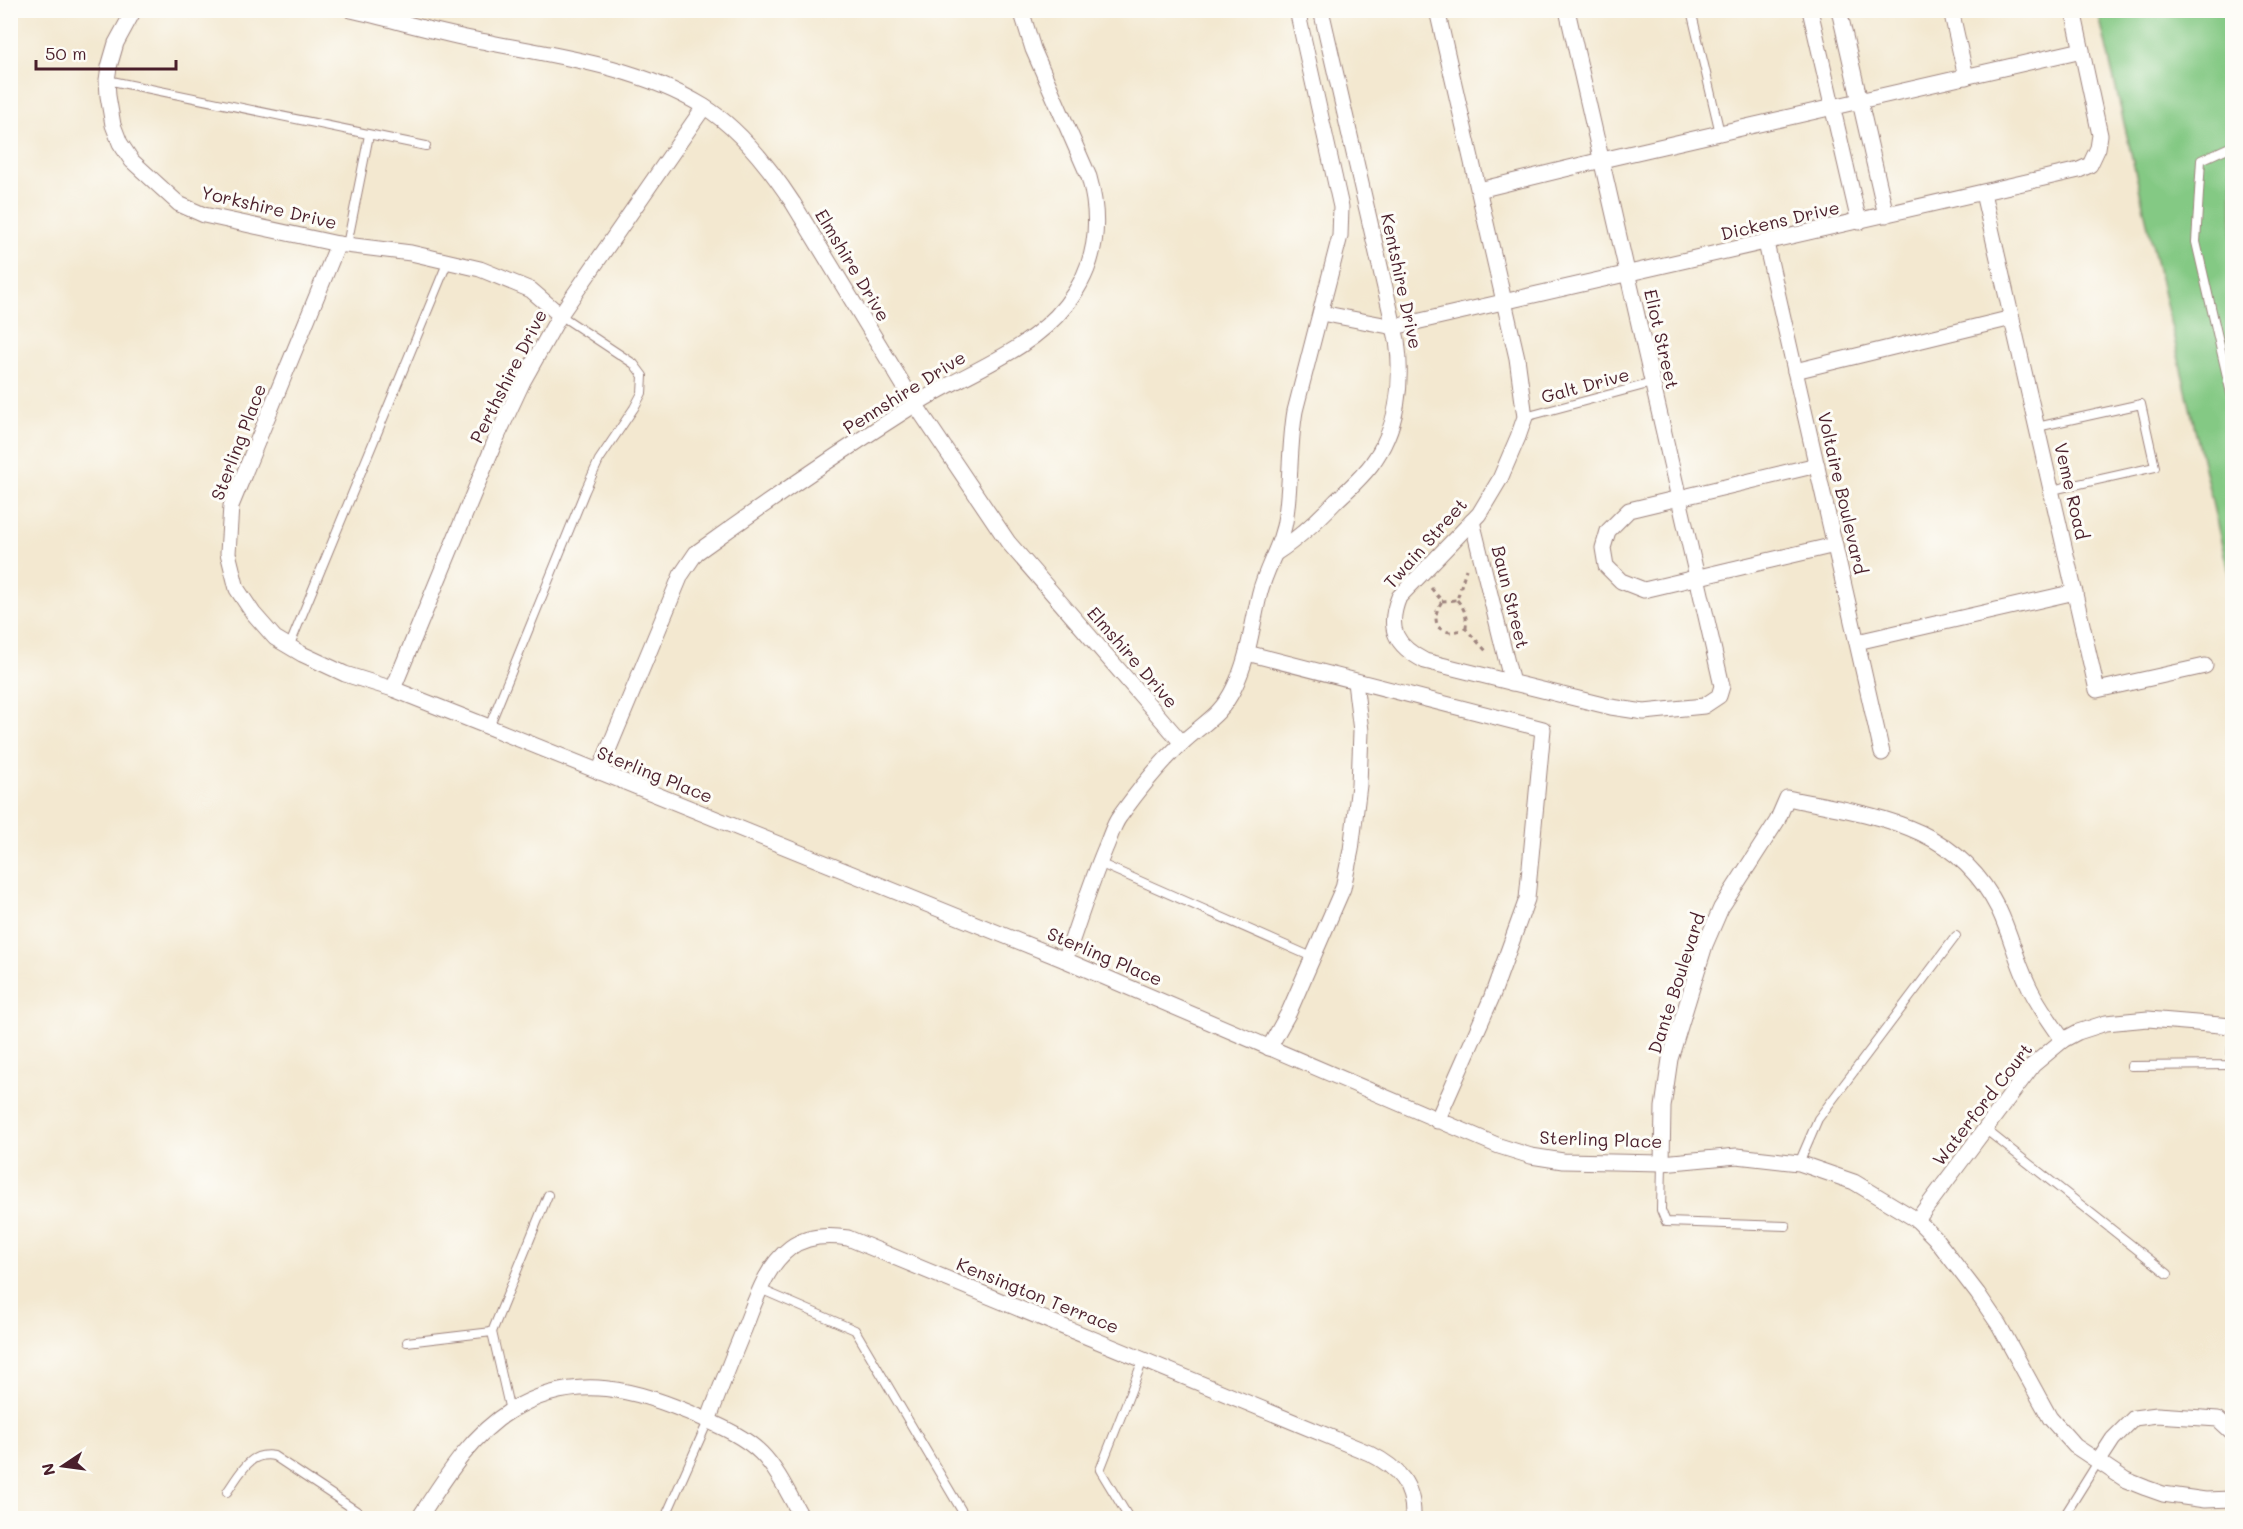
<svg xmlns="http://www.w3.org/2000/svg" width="2243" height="1529" font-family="Mali,sans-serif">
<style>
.green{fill:#84c984;stroke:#677458;stroke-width:1.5}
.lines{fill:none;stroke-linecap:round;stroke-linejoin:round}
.service-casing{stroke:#9e847e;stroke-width:10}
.minor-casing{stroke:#9e847e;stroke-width:17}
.path{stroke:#9e847e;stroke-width:3;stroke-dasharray:4.5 4.5;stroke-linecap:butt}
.service{stroke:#fff;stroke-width:8}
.minor{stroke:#fff;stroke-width:15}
.labels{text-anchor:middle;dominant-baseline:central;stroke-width:6;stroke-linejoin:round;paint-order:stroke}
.street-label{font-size:18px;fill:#4a1f2b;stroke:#fdfcf7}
</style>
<rect width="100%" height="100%" fill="#fdfcf7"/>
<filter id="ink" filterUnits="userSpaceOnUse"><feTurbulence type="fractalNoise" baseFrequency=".0167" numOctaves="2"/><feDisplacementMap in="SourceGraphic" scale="12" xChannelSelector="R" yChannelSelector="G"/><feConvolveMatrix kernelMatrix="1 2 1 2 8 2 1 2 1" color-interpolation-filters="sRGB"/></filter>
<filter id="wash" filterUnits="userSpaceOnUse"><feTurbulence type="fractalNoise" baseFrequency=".008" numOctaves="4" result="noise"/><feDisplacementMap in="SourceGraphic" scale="24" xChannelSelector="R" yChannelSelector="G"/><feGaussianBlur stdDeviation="1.35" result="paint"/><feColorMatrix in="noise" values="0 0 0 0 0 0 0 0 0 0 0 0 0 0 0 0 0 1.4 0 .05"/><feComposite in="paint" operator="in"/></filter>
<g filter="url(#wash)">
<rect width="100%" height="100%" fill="#f3e8d0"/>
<polygon class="green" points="2098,11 2232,11 2232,588"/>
</g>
<g filter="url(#ink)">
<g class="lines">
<defs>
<g id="service">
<polyline points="1691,10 1720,133"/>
<polyline points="107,80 426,146"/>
<polyline points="2232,146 2201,160 2196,242 2232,398"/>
<polyline points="347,245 369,135"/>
<polyline points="1525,417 1652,383"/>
<polyline points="2037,427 2141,404 2155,467 2052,490"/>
<polyline points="289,647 448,261"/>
<polyline points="489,727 585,491 599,460 634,408 642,393 643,376 634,364 560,315"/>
<polyline points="1099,863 1312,957"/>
<polyline points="2131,1066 2231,1065 2232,1045"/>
<polyline points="1985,1129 2168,1274"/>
<polyline points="1662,1163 1661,1210 1666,1222 1786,1226"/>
<polyline points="1799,1163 1818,1119 1956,936"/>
<polyline points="760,1289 855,1330 966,1518"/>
<polyline points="492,1332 548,1195"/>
<polyline points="407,1342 492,1332 510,1411"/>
<path d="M227,1492c13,-18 22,-41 47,-36l93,62"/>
<polyline points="665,1518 708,1421"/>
<polyline points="1129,1518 1100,1470 1143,1360"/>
<polyline points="2063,1518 2098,1462"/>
</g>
<g id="minor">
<polyline points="134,10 116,43 109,67 107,80 108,96 113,125 120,143 132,161 179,204 204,215 338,244 411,253 480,269 531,290 560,315"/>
<path d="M351,10c40,9 80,21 120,29 78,16 163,25 232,67 36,22 67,62 90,97l122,201 93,138 174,201"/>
<path d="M1437,10l80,348 8,59 -7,20 -18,42 -21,35 -80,83c-13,32 -3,49 26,64l186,46 33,5 60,-6 15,-10 3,-10 -155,-676"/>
<polyline points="1810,10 1859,222"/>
<polyline points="1839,10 1886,215"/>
<polyline points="1951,10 1966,77"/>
<polyline points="1479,190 1602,160 2082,50"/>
<polyline points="1983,193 2097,690 2205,666"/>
<polyline points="1766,243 1882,753"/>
<polyline points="338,244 231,506 228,553 237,589 253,613 275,638 302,654 345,674 393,689 489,727 1065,960 1499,1146 1531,1156 1563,1161 1662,1163 1737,1156 1799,1163 1854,1182 1917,1220 1935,1238 1978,1294 1999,1325 2050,1418 2075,1446 2126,1480 2146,1488 2163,1494 2205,1500 2232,1499"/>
<polyline points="1321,313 1394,327 2079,170 2090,165 2098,148 2100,135 2073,10"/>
<polyline points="1795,371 2012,318"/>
<polyline points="1817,465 1629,510 1608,531 1603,548 1606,566 1621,581 1644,590 1835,545"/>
<polyline points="1472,521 1512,683"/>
<path d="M1276,553c23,-15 41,-32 60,-52 12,-11 25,-23 35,-36 27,-36 32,-82 26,-125l-76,-330"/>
<polyline points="1857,642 2075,592"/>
<polyline points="1247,653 1543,729 1527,899 1491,999 1437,1121"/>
<polyline points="393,689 496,439 523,381 560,315 704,107"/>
<path d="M599,772l82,-197 15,-22c71,-51 144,-101 218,-148 50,-32 116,-53 152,-100 30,-38 36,-82 23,-128l-56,-128 -12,-39"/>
<path d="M1065,960c13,-37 25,-75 40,-111 5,-11 8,-24 15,-33 18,-25 39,-52 62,-73 21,-20 38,-26 52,-55 15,-30 18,-64 26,-96 7,-27 23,-49 26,-77 5,-35 3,-69 9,-104l45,-175 1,-29 -44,-197"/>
<polyline points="1269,1048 1289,1012 1343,888 1351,850 1359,785 1361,731 1355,682"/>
<path d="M1662,1163l1,-56 7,-48 35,-114 16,-37 56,-87 10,-23c86,18 168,24 212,112 11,23 17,49 28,72 9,21 23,39 36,58"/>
<polyline points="1917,1220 2033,1065 2063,1040 2078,1032 2106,1023 2148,1019 2232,1026"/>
<path d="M708,1421c12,-32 24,-63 37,-94 11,-28 21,-61 45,-79 17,-13 38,-13 58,-10l521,215c30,15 45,32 44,65"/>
<polyline points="2098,1462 2113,1439 2134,1418 2157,1415 2218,1419 2232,1432"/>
<path d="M419,1518c25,-38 51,-82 91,-107 66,-40 126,-22 192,7 20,9 43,19 59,35 17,17 29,44 41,65"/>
</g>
</defs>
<use href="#service" class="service-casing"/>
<use href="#minor" class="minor-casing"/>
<g class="path">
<path d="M1431,588l11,13c-6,10 -8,16 -4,26 10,7 16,6 27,1l22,24"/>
<path d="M1457,600c8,9 10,16 9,28"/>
<polyline points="1442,601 1457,600 1466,569"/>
</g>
<use href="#service" class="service"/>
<use href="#minor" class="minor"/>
</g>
</g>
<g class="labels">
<g class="street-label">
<text transform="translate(269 207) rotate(13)">Yorkshire Drive</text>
<text transform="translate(1780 220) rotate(-13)">Dickens Drive</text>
<text transform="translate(853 265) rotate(59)">Elmshire Drive</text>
<text transform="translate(1402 281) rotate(78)">Kentshire Drive</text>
<text transform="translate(1662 339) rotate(77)">Eliot Street</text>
<text transform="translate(508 376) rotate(-63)">Perthshire Drive</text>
<text transform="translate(1585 385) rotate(-15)">Galt Drive</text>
<text transform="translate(904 392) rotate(-32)">Pennshire Drive</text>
<text transform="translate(238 442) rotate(-69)">Sterling Place</text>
<text transform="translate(2072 491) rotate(77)">Veme Road</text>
<text transform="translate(1843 493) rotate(77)">Voltaire Boulevard</text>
<text transform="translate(1425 543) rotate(-48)">Twain Street</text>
<text transform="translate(1511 597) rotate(76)">Baun Street</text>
<text transform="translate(1133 657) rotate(49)">Elmshire Drive</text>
<text transform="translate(655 774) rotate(22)">Sterling Place</text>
<text transform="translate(1105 956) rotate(23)">Sterling Place</text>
<text transform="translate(1676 983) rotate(-72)">Dante Boulevard</text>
<text transform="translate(1982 1104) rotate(-52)">Waterford Court</text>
<text transform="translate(1601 1139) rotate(2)">Sterling Place</text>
<text transform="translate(1038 1295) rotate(22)">Kensington Terrace</text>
</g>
</g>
<rect width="2243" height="1529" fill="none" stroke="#fdfcf7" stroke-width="36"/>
<g transform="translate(63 1466) rotate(257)" stroke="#fdfcf7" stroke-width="4.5" paint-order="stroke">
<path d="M0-4.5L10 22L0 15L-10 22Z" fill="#4a1f2b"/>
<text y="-9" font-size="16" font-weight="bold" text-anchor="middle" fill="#4a1f2b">N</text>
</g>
<path d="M36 60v9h140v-9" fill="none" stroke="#4a1f2b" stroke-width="3"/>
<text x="45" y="60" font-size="18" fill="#4a1f2b" stroke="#fdfcf7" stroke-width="4.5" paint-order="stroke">50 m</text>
</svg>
